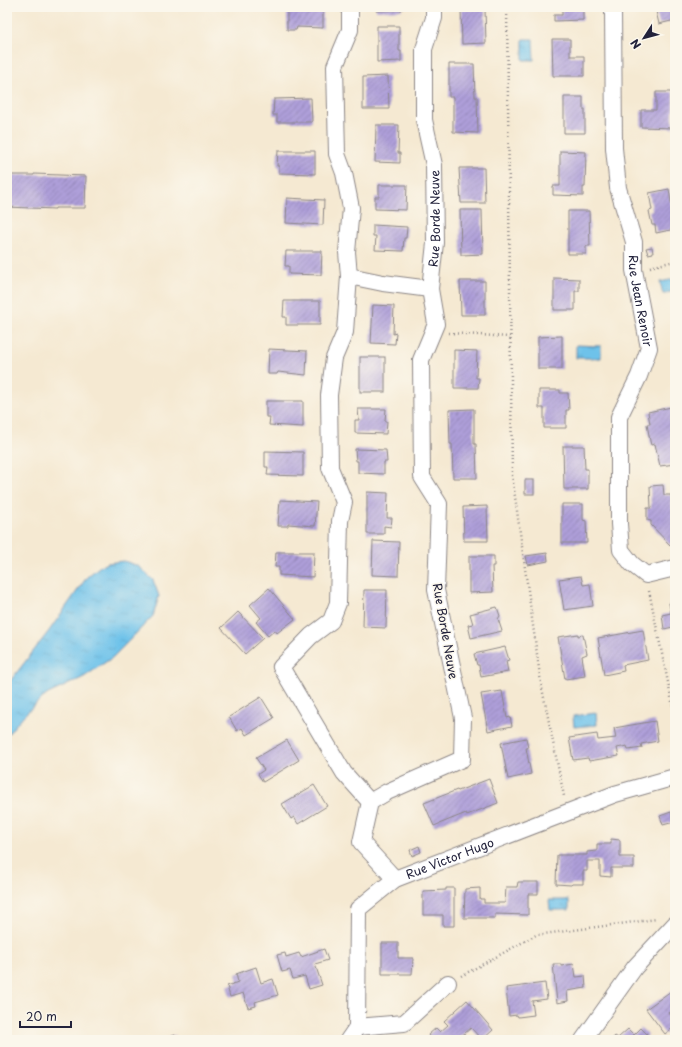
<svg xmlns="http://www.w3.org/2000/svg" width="682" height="1047" font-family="'Playpen Sans',sans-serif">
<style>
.water{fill:url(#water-ripples);stroke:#487292}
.building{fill:url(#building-hatch)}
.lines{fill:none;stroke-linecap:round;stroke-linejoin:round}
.minor-casing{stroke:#8c8686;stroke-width:18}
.path{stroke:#8c8686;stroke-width:2.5;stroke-dasharray:1 3;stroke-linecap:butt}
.minor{stroke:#fff;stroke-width:16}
.labels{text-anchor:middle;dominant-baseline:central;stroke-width:3;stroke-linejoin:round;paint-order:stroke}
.street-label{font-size:12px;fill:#22223b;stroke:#fbf7ec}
</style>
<defs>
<pattern id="water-ripples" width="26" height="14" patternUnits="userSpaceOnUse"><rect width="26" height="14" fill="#6ec2ea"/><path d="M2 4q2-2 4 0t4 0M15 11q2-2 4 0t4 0" fill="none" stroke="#5fa6ca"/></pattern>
<pattern id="building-hatch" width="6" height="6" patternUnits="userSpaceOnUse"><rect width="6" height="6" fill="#ae9fd9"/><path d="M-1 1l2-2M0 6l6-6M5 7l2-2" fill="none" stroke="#8d81b1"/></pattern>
</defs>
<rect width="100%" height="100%" fill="#fbf7ec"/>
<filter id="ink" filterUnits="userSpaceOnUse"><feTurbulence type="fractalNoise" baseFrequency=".025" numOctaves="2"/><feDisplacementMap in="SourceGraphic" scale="8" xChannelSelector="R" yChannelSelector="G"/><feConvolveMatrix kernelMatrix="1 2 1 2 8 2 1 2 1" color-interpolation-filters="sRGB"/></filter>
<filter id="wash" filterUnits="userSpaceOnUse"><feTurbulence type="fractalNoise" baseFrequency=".012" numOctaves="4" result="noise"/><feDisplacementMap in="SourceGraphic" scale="16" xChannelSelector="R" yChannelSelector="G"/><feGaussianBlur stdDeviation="0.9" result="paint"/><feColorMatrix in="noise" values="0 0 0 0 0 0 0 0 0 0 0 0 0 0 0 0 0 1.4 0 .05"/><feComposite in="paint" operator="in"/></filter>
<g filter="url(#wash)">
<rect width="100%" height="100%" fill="#f5e9d2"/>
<g class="water">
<polygon points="523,39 533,39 534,60 523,60"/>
<polygon points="675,279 675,291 663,294 660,282"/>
<polygon points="576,345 601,346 601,358 576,358"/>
<polygon points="124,561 138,566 144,571 153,580 159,596 153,616 113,657 84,677 48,694 40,700 23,716 7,735 7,685 49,631 87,577 99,567 107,563"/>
<polygon points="596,713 597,725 574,727 573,716"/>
<polygon points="569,900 569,910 550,910 549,900"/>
</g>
<g id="blocks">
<g class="building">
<polygon points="287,7 323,7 323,28 297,27 296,30 287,30"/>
<polygon points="376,7 402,7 402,10 376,11"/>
<polygon points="562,7 583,7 583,20 554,21 554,15 562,15"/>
<polygon points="655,7 675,7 675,20 659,24"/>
<polygon points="485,9 486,43 462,44 461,10"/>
<polygon points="377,26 399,26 399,51 401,51 401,61 377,62"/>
<polygon points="552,39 570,39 570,56 584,56 584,76 553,76"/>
<polygon points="449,64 474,64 475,97 477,97 478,133 453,132 453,97 449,97"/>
<polygon points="388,76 389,109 363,109 363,77"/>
<polygon points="656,92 673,92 673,128 641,127 641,110 656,110"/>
<polygon points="564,97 583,97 583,109 585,109 585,133 564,133"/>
<polygon points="311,98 312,122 277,122 277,115 273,115 274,99"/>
<polygon points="376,125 399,125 398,153 400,153 400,163 375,162"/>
<polygon points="278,151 315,151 315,174 279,173 279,166 277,166"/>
<polygon points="560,151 586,152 585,187 583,187 583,196 553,195 553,186 560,186"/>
<polygon points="459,168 484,168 485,203 461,203"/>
<polygon points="34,174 86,176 85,208 55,208 55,209 7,207 7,175 34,175"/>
<polygon points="379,185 407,185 406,210 375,209 375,197 379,197"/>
<polygon points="669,189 675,229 656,233 655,225 652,225 649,211 652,210 649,193"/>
<polygon points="287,198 324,200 323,225 286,223"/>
<polygon points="460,210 482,210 483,254 461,255"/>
<polygon points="568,211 589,211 590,246 586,246 586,254 568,254"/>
<polygon points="373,225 407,227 406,238 404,238 403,251 375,250 376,236 373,236"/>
<polygon points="652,247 653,253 648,254 646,248"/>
<polygon points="286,251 322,251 321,275 289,274 289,266 285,266"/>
<polygon points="554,278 579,279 579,291 575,291 575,310 554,310"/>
<polygon points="460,281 485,281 485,315 461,315"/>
<polygon points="284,301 320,301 320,325 286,325 286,317 283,317"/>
<polygon points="373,305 394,306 393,334 396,333 395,344 371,343"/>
<polygon points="562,336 562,369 538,369 538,337"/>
<polygon points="269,349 307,351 306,375 278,372 277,374 268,374"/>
<polygon points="454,350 477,351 476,378 479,378 478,388 454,388"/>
<rect x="360" y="357" width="25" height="35"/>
<polygon points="539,390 560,390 560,393 568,393 569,410 566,410 566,428 544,428 544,408 539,408"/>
<polygon points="266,401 303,401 303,427 269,425 270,417 266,417"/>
<polygon points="671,407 673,419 670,419 675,444 675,464 660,466 655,444 651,445 650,441 647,424 650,424 648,412"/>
<polygon points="358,409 386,409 385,421 387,421 386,434 355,433 355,420 359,420"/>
<polygon points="474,409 474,444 476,444 477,478 453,478 452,444 450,444 449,410"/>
<polygon points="563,446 584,446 585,469 588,469 588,489 564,489"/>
<polygon points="355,449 386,450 387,462 384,462 384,474 358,473 358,461 356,461"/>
<polygon points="265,451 303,452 303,476 267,475 268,467 265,467"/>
<rect x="525" y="480" width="9" height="14"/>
<polygon points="663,485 664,495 671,495 673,518 675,520 675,540 670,545 651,525 651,521 647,520 647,508 651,508 650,486"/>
<polygon points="367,492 388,493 387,518 392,518 391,527 384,526 384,534 367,534"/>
<polygon points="280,500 317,502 315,526 288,524 288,526 278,526"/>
<polygon points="562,504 583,504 583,520 586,521 587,543 562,543"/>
<polygon points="487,506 488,541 464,541 463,507"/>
<polygon points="373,541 399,542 398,576 372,575"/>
<polygon points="276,552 314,552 313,577 279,575 279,567 275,567"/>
<polygon points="547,553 548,561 528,565 526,556"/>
<polygon points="469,556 494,556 494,566 492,566 493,592 469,593"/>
<polygon points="581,576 583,585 590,584 593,606 564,610 559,579"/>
<polygon points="269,588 295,619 277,633 275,630 268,636 256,622 261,618 250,605"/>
<polygon points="364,590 387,590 386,628 363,627"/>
<polygon points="675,602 675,623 672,624 673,627 664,629 662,615 671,613 669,603"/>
<polygon points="497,607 500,616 498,619 502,631 471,638 468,625 473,624 470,614"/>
<polygon points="238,612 263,638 245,654 221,628"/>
<polygon points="643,630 648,660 623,665 624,671 604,675 598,638"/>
<polygon points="578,634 578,636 583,635 587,654 582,656 585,676 565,679 558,637"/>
<polygon points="505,647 509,660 506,661 508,672 481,677 479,665 477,665 474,654"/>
<polygon points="502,691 507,718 510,717 512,726 488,731 481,694"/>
<polygon points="261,697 274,718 246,735 242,728 237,731 229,717"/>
<polygon points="655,721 658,741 641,744 642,748 628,750 627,746 617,748 619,756 589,761 588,758 573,760 569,738 597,734 598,740 616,738 614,728"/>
<polygon points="526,738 528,748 526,748 531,774 508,779 501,743"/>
<polygon points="287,740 299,760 263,782 258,774 264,770 256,758"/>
<polygon points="489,779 498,803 467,815 466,813 434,826 424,803 457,790 458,791"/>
<polygon points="314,785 327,806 298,824 294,817 291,819 282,804"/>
<polygon points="671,812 674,822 663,825 660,816"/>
<polygon points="611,839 620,840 620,857 634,857 634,868 611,868 611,877 600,876 600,861 587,861 587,871 583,871 583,884 572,884 571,885 556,884 557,855 587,855 587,852 597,851 597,844 611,844"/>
<polygon points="419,846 421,852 412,856 410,850"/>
<polygon points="518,882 538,882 538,894 528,894 528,915 495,914 495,918 464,918 465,889 480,888 480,899 484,899 484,903 505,903 506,887 517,887"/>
<polygon points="446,888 454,888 454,926 443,926 443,915 423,915 423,891 446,890"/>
<polygon points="382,943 398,943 398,958 413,958 412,974 382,974"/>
<polygon points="324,949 328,960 315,964 322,985 309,989 305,976 293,979 290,970 282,972 277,955 285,953 286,957 299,953 301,957"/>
<polygon points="553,964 561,964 561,966 574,964 576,977 585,976 586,988 567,991 568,1001 557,1003"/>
<polygon points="256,967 261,983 273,979 278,995 255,1002 256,1006 248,1008 243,993 230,997 227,986 238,982 236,974"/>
<polygon points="545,983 547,999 532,1001 534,1015 518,1017 517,1015 509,1016 506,988"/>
<polygon points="675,990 675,1009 669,1013 675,1021 675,1026 665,1034 646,1009 671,991 672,992"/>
<polygon points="467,1000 493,1030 482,1040 471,1028 459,1038 461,1040 432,1040 428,1035 436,1028 440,1032 448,1025 444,1021"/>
<polygon points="641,1028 648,1035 643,1040 611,1040 615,1036 618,1038 628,1029 634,1035"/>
<polygon points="175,1035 177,1040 160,1040"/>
</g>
</g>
</g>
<g filter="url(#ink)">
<use href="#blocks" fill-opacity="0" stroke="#8c8686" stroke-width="1"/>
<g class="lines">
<defs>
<g id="minor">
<polyline points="350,7 350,30 335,66 337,154 344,173 351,208 347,252 349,276 383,283 430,289"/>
<path id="s1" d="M613,7l1,141 4,40 16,54v28l15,78 -10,28 -20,41v107l2,26 11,14 14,11 29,-7"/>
<polyline points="349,276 345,332 334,358 329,395 330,468 344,502 340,521 338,603 331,621 311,636 281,667 344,773 370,802"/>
<path id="s2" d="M395,879l-34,-37 9,-40 17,-10 75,-33 1,-41 -27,-128 3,-86 -17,-27 -1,-117 15,-36 -6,-35 5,-46 -1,-78 -10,-45v-71l10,-31v-11"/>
<polyline points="357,1027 404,1023 448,983"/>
<path id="s3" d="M348,1040l9,-13 1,-118 37,-30 220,-85 60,-17"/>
<polyline points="583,1040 635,967 675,924"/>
</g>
</defs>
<use href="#minor" class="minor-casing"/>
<g class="path">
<polyline points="507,7 512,475 541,683 564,796"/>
<polyline points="650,267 675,261"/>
<polyline points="449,333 510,337"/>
<polyline points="649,591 675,716"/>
<polyline points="461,976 536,935 657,919"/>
</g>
<use href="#minor" class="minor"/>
</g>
</g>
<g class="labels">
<g class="street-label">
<text stroke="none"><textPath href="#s2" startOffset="745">Rue Borde Neuve</textPath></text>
<text stroke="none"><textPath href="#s1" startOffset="297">Rue Jean Renoir</textPath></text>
<text transform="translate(446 631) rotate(80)">Rue Borde Neuve</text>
<text stroke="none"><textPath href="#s3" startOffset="240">Rue Victor Hugo</textPath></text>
</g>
</g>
<rect width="682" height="1047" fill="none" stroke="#fbf7ec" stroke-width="24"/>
<g transform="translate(644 38) rotate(234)" stroke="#fbf7ec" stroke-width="3" paint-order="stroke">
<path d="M0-3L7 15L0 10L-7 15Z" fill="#22223b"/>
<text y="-6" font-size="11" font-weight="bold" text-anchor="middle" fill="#22223b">N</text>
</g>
<path d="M20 1021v6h51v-6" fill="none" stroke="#22223b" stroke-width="2"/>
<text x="26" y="1021" font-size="12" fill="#22223b" stroke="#fbf7ec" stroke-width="3" paint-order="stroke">20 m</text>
</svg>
